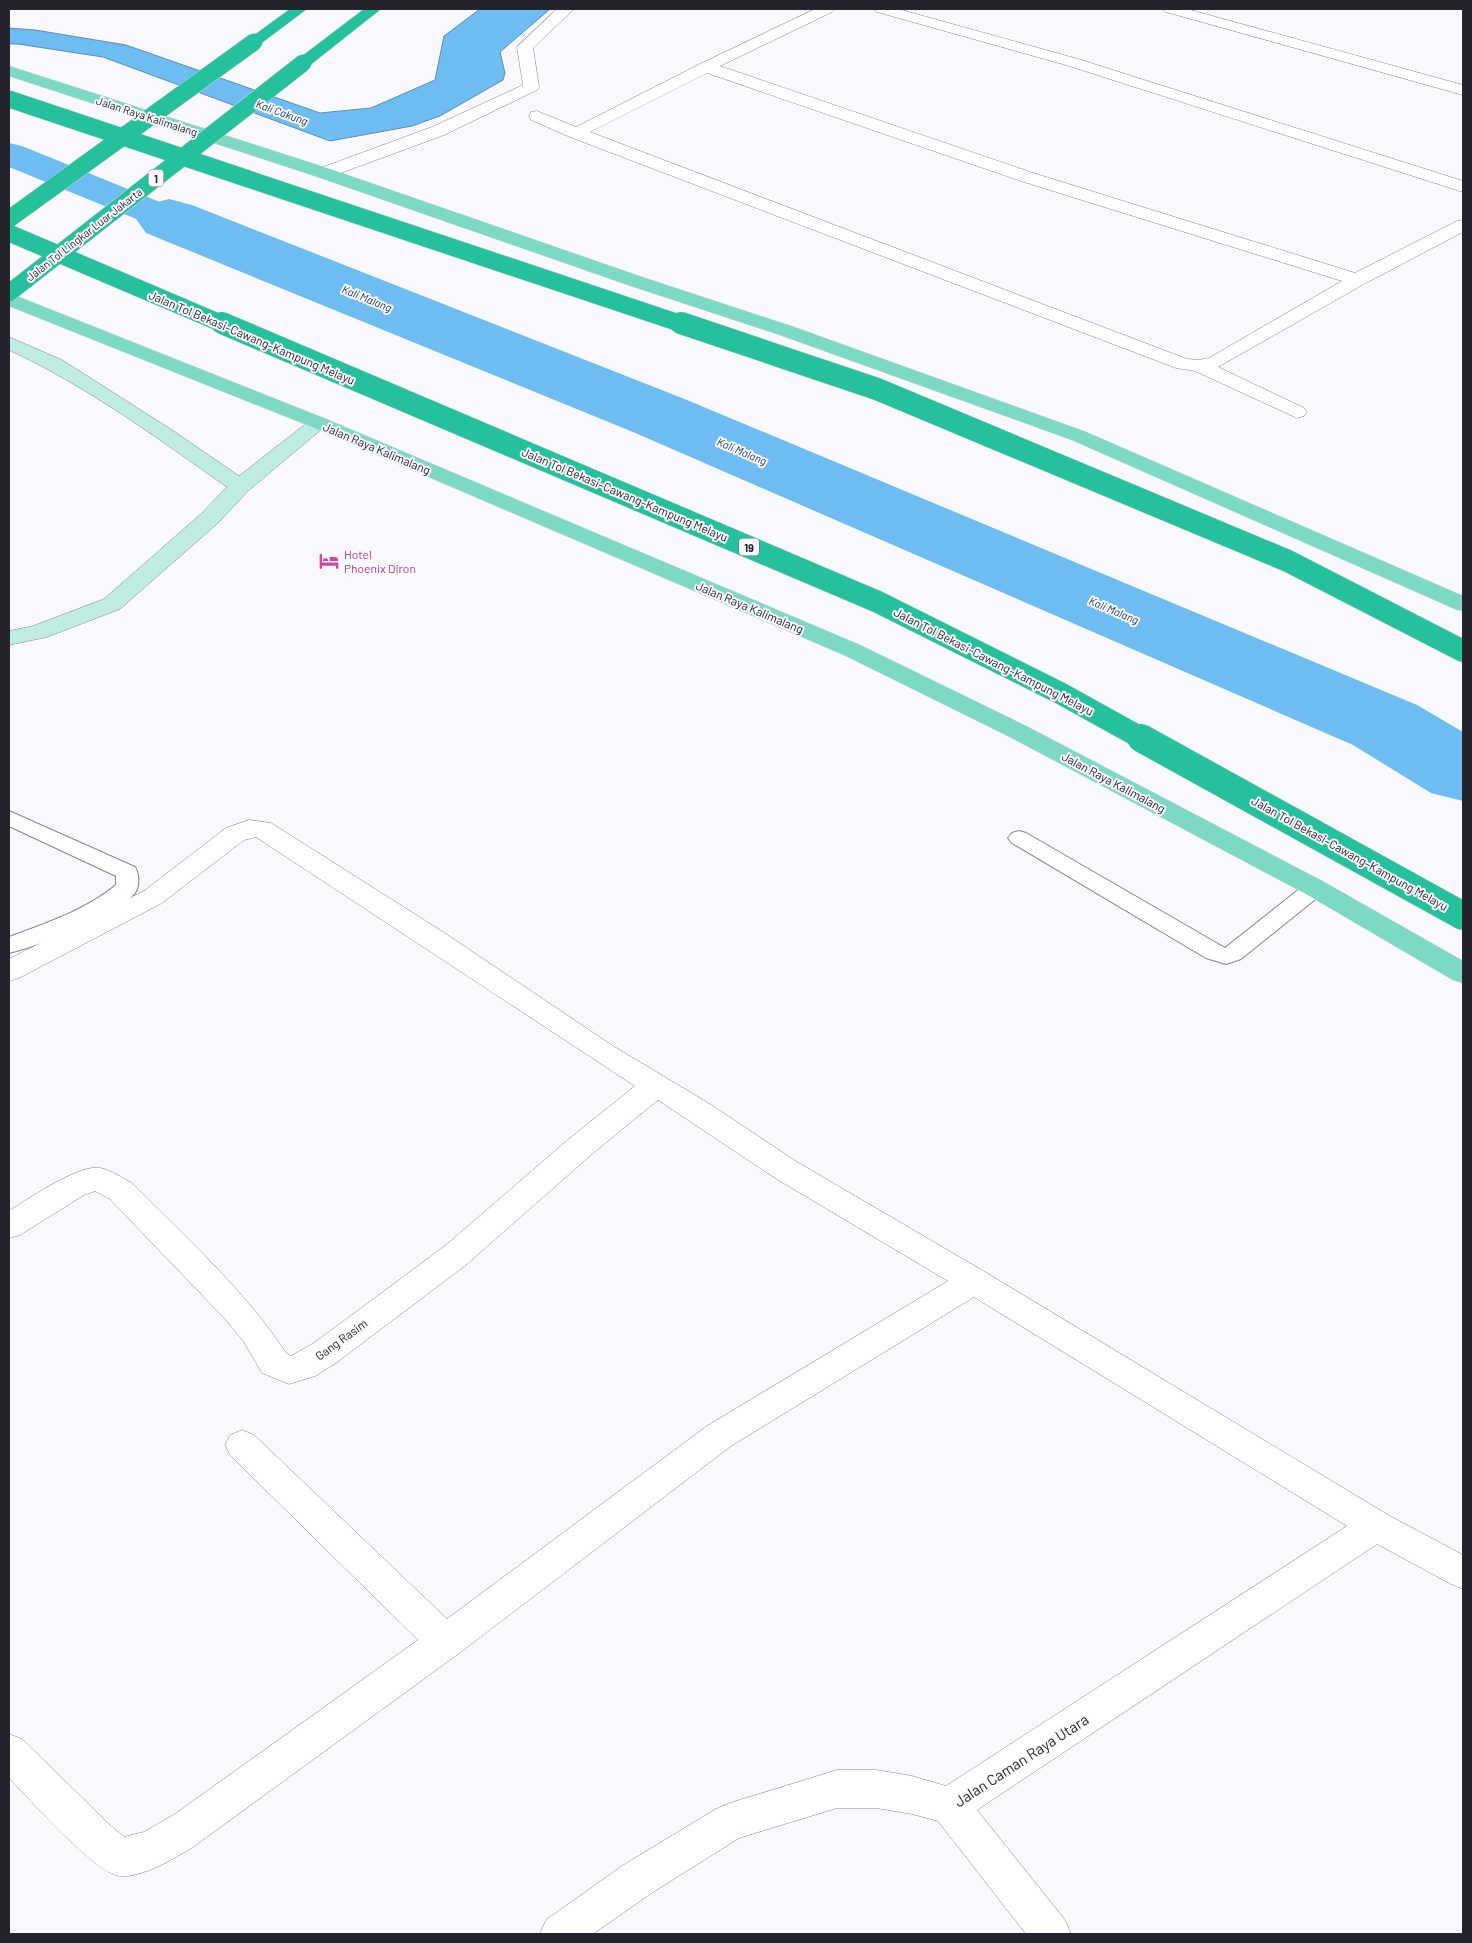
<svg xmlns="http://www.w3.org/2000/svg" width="1472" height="1943" font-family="Barlow,sans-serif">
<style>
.water{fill:#6dbdf2;stroke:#578fb7}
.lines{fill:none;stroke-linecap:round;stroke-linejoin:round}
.canal{fill:#6dbdf2;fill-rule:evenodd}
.river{fill:#6dbdf2;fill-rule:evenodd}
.lane-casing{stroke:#85819c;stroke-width:2}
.street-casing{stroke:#85819c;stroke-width:1}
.secondary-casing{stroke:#85819c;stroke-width:1}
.primary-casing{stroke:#d3d3d5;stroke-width:1}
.highway-casing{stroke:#d3d3d5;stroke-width:1}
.lane{fill:#fff;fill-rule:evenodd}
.street{fill:#fff;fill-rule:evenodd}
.secondary{fill:#beece2;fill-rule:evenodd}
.primary{fill:#7cdac4;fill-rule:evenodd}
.highway{fill:#25c19d;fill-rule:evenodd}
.highway-bridge-far2-casing{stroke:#d3d3d5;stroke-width:18;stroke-linecap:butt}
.highway-bridge-far1-casing{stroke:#d3d3d5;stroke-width:23;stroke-linecap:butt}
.highway-bridge-casing{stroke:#d3d3d5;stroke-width:29;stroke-linecap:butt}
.highway-bridge-far2{stroke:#25c19d;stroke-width:17}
.highway-bridge-far1{stroke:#25c19d;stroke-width:22}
.highway-bridge{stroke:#25c19d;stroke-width:28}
.labels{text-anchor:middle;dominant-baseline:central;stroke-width:4;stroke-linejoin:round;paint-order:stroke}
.far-water-label{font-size:11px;font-style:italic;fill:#12354b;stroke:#f9f8fe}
.far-street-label{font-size:11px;fill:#24232e;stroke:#f9f8fe}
.shield{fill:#f9f8fe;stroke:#64636c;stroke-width:1}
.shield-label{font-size:11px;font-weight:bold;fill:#24232e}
.street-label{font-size:12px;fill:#24232e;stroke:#f9f8fe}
.hotel-label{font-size:12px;fill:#b23c85;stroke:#f9f8fe;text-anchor:start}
.near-street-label{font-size:15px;fill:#24232e;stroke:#f9f8fe}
</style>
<rect width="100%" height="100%" fill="#f9f8fe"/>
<polygon class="water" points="480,9 550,9 500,52 505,73 503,80 440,116 412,126 330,141 103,57 18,44 9,44 9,28 35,30 126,45 320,113 371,108 435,80 444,36"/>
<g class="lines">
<polygon class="canal" points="9,143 22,146 182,211 188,219 182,227 169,230 156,227 9,167"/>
<polygon class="river" points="169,199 192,205 687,400 1417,705 1463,732 1463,801 1431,793 1353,745 633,432 146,233 136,219 146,205"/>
<defs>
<g id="lane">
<path d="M9,811l126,56c4,6 5,19 0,26 -21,25 -94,52 -126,60v-16c37,-14 75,-26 107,-52v-9l-107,-50z"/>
<polygon points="1019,831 1026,833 1225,948 1307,883 1315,881 1323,883 1326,888 1323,893 1241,959 1226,964 1206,958 1012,843 1008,838 1012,833"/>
</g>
<g id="street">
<polygon points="557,9 574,9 533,48 539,87 537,90 444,135 330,177 324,178 318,177 315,173 318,169 432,127 523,85 517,47"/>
<path d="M815,9h20l-3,3 -112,54 313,107 322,100 102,-52 6,-1v12l-99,52 -146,83 86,41 3,4 -3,4 -7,2 -102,-47 -19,-3 -606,-231 -39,-17 -2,-4 2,-4 6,-1 39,16 124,-63zM707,73l314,108 321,100 -133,77 -10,2 -12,-1 -597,-227z"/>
<polygon points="874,9 898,9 1078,59 1463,181 1463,192 1066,65 877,12"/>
<polygon points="1163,9 1187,9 1463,85 1463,95 1166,12"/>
<path d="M249,820l22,3 172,109 170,114 100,60 84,56 188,110 403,243 75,40v34l-12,-5 -74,-40 -400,266 88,110 6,14h-45l-88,-113 -26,-7 -36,-6h-39l-98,30 -89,56 -57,40h-53l6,-14 76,-54 94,-57 14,-6 107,-33h39l36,6 34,10 401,-260 -373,-229 -243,149 -273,208 -265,193c-18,11 -51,31 -73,29 -25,-2 -91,-78 -111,-98v-44l13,5 89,87 13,11 20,-5 31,-18 243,-174 -188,-185 -5,-10 5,-10 12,-5 12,5 193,184 260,-193 241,-145 -173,-103 -117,-78 -66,54 -125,110 -131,99 -21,13 -26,8 -27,-11 -18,-31 -18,-22 -116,-121 -15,-8 -11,4 -64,40 -11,3v-27c19,-12 70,-47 91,-43 11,2 22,10 32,15 53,54 112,106 154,170l5,3 23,-13 131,-97 125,-108 65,-52 -379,-249 -12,3 -82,63 -143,75 -10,3v-22l135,-68 82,-63z"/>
</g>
<path id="secondary" d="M9,337l53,23 110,70 67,46 73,-57 7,-2 7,2 3,4 -81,68 -30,32 -98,86 -73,28 -38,8v-14l24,-5 71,-27 98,-86 25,-26c-70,-49 -140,-101 -218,-137z"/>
<g id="primary">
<polygon points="9,66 330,169 642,277 794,327 1086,432 1463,596 1463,611 1455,609 1072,440 780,335 628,285 318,177 9,76"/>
<polygon points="9,293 326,419 860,645 1028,727 1324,882 1463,961 1463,983 1453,980 1306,894 1010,737 844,655 312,427 9,306"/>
</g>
<g id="highway">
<polygon points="290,9 307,9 259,45 249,45 246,42 249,39"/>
<polygon points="364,9 381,9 309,66 297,66 295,63 297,60"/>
</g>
</defs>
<use href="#lane" class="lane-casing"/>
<use href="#street" class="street-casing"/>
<use href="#secondary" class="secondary-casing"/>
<use href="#primary" class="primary-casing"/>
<use href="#highway" class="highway-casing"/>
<use href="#lane" class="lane"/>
<use href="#street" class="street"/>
<use href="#secondary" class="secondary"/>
<use href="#primary" class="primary"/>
<use href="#highway" class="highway"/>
<defs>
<g id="highway-bridge-far2">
<polyline points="9,99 685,325"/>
<polyline points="9,219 254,42"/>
<polyline points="9,233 225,325"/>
<polyline points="9,293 303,63"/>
</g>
<g id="highway-bridge-far1">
<polyline points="222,323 878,602 1060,693 1143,739"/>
<polyline points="681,323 877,389 1288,561 1463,651"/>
</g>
<polyline id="highway-bridge" points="1141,738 1463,916"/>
</defs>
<use href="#highway-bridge-far2" class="highway-bridge-far2-casing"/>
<use href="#highway-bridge-far1" class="highway-bridge-far1-casing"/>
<use href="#highway-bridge" class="highway-bridge-casing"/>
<use href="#highway-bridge-far2" class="highway-bridge-far2"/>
<use href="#highway-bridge-far1" class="highway-bridge-far1"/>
<use href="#highway-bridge" class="highway-bridge"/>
</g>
<defs>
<symbol id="hotel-bare" viewBox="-9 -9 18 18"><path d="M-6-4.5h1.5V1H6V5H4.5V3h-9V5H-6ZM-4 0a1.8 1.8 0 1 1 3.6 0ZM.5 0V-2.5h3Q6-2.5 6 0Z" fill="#d1479c" stroke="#f9f8fe" stroke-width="2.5" paint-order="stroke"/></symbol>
</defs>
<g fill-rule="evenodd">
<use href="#hotel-bare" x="315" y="547" width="28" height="28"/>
</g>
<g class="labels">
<g class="far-water-label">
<text transform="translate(282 112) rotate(20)">Kali Cakung</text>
<text transform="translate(367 298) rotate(22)">Kali Malang</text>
<text transform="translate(742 451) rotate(23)">Kali Malang</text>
<text transform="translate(1114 610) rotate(23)">Kali Malang</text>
</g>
<g class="far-street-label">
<text transform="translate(147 116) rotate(18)">Jalan Raya Kalimalang</text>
<text transform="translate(84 234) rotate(-38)">Jalan Tol Lingkar Luar Jakarta</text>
</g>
<g class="shield">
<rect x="148.5" y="169.5" width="15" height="17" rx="4"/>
<rect x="739" y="538.5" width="20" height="17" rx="4"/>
</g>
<g class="shield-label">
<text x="156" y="178">1</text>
<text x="749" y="547">19</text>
</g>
<g class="street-label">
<text transform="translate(252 337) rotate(23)">Jalan Tol Bekasi–Cawang–Kampung Melayu</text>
<text transform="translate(377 448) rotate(23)">Jalan Raya Kalimalang</text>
<text transform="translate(625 494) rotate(23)">Jalan Tol Bekasi–Cawang–Kampung Melayu</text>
<text transform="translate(750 607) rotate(23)">Jalan Raya Kalimalang</text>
<text transform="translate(994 661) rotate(27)">Jalan Tol Bekasi–Cawang–Kampung Melayu</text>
<text transform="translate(1114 782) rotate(28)">Jalan Raya Kalimalang</text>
<text transform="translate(1350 853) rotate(29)">Jalan Tol Bekasi–Cawang–Kampung Melayu</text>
<text transform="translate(341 1339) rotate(-36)">Gang Rasim</text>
</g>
<g class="hotel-label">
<text x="344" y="554">Hotel<tspan x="344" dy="14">Phoenix Diron</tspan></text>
</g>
<g class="near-street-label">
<text transform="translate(1021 1760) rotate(-33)">Jalan Caman Raya Utara</text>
</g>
</g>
<rect width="1472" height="1943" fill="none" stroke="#24232e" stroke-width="20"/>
</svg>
